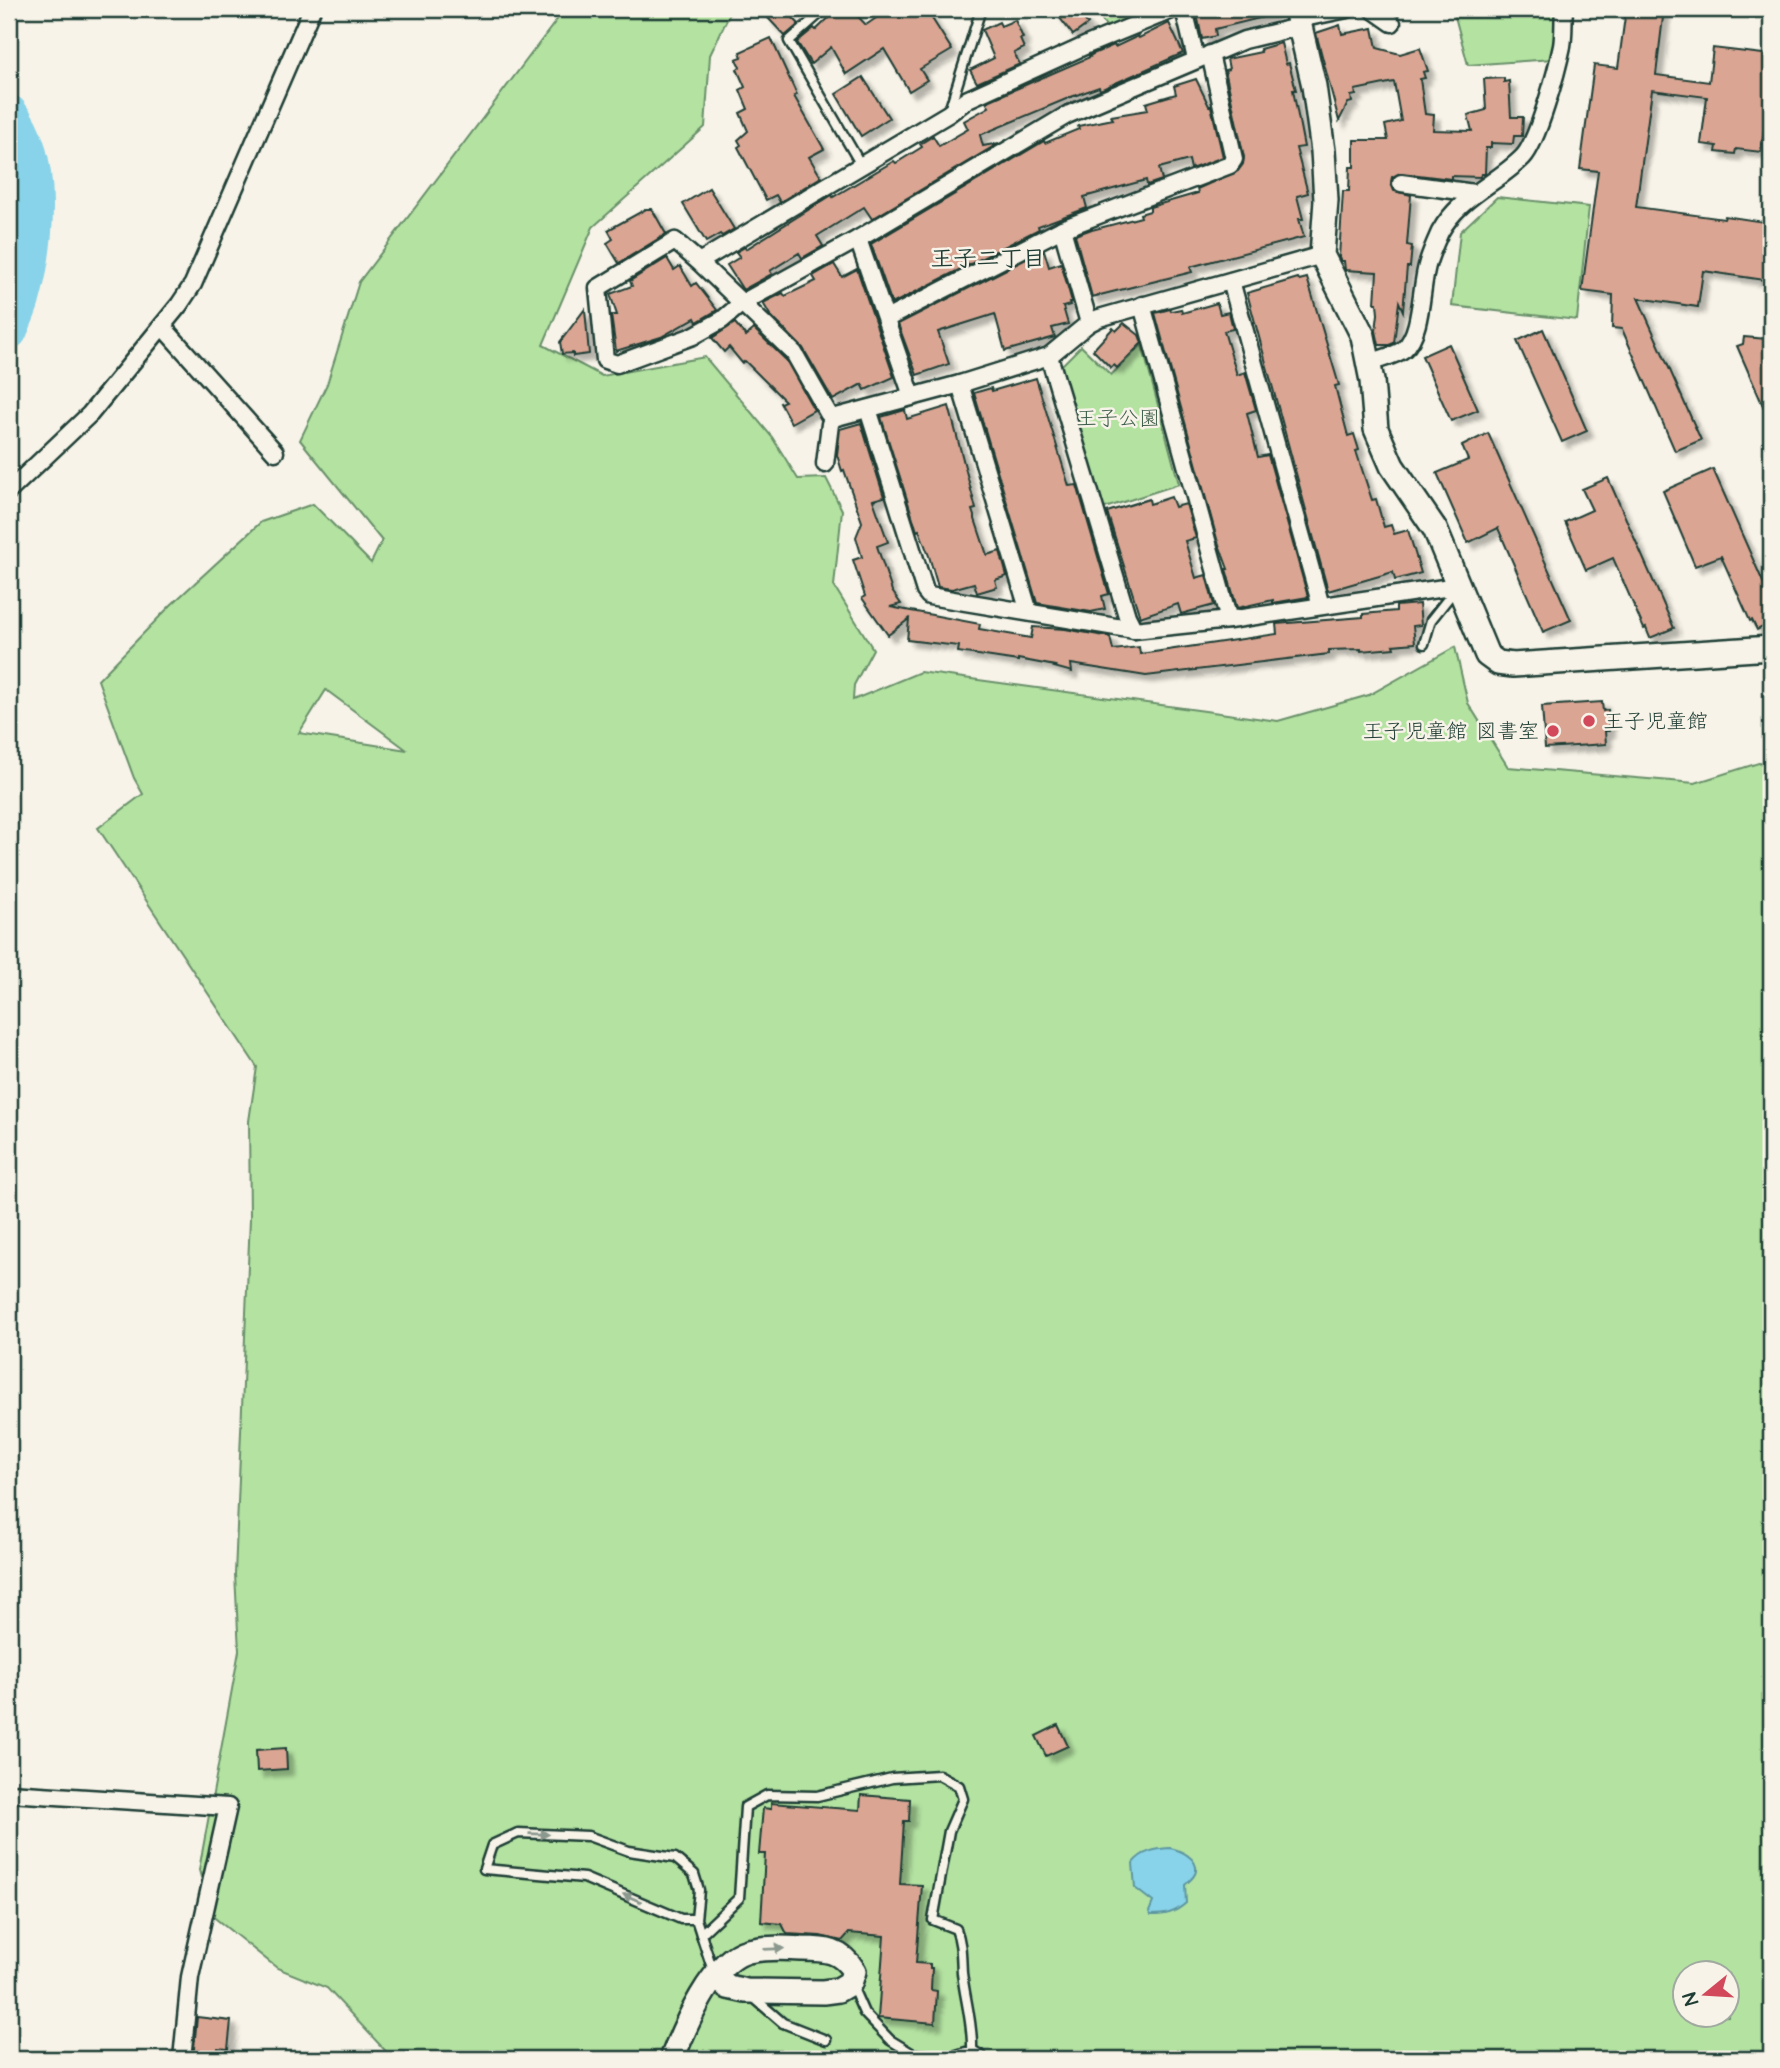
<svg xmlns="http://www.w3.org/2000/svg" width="1780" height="2068" font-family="'Architects Daughter','Klee One',sans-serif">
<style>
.green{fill:#b3e2a1;stroke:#69906a;stroke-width:2;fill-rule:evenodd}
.water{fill:#88d3e9;stroke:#5e97a1;stroke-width:2}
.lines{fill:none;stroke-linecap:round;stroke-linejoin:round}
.river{stroke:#88d3e9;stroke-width:37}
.building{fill:#dba593;stroke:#1f3d34;stroke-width:2;filter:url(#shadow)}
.lane-casing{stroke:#1f3d34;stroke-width:13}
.street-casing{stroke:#1f3d34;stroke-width:21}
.secondary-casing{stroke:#1f3d34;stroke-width:28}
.lane{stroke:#f7f3e8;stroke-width:8}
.street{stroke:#f7f3e8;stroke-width:16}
.secondary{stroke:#f7f3e8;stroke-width:23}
.oneway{fill:#8b988e}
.poi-dot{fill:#d1495b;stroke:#f7f3e8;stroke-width:2.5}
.labels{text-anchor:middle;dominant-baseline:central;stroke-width:5;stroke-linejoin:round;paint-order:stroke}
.park-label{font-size:21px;fill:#3d5e4a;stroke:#f7f3e8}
.poi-label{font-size:21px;fill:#1f3d34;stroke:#f7f3e8;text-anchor:start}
.neighbourhood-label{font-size:23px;font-weight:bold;fill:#1f3d34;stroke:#f7f3e8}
</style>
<defs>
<filter id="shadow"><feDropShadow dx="6" dy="6" stdDeviation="2" flood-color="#0004"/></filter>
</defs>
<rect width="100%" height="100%" fill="#f7f3e8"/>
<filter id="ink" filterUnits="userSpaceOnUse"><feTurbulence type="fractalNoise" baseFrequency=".0143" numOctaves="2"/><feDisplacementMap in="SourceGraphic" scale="14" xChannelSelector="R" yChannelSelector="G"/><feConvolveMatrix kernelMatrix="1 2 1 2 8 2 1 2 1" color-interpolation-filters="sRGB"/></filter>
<g filter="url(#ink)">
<g class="green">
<path d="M565,9h167l-22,46 -5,72 -112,100 -50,118 59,31 103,-19 67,80 26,42 28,-1 16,32 -8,76 39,63 -19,36 -1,15 67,-28 358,49 91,-26 86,-48 13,56 40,64 187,16 76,-24v1300h-1378l-66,-71 -50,-20 -66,-53 -12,-45 40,-219 -4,-77 15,-356 -1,-97 8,-54 -159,-239 45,-34 -9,-16 -36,-98 73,-75 90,-83 52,-18 58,59 11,-22 -82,-101 27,-56 32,-102zM326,690l81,60 -108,-17zM1686,1974h42v42h-42z"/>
<polygon points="1093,9 1157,9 1119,29 1107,27"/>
<polygon points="1453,9 1557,9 1558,33 1553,59 1468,65"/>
<polygon points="1497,197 1589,207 1577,320 1452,306 1460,232"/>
<polygon points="1142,345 1179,484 1102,509 1060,367 1081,346 1111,375"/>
</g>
<path class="water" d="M1170,1848c10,2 28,10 26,23 -1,6 -7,10 -11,14l1,18c-11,10 -20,12 -35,12l-2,-3 4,-10 -18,-14 -2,-25c9,-12 23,-14 37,-15z"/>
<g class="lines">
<path class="river" d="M9,113c37,45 27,135 12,188 -3,10 -8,20 -12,30"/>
</g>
<g class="building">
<polygon points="763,9 784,9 799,24 785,36 768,18 770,16"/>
<polygon points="838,9 851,9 866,25 889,9 926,9 952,50 920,69 927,80 909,91 884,49 846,74 831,47 811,64 797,42 814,28 816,30"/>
<polygon points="1053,9 1075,9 1088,24 1073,35"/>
<polygon points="1196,9 1271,9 1272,15 1215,29 1216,36 1202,39"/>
<polygon points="1626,9 1664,9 1656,75 1709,82 1713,48 1771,55 1771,76 1761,152 1736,149 1735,154 1716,152 1717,146 1701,144 1707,97 1652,90 1636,207 1724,219 1725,216 1771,223 1771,281 1703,271 1698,307 1638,298 1701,440 1675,451 1622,329 1612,328 1613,295 1582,291 1598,171 1580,169 1594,65 1618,68"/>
<polygon points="1015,20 1023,38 1020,39 1024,48 1014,53 1020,64 977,83 970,70 994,58 982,30 999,22 1001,26"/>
<polygon points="1169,23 1183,53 1100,90 1099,87 1071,97 980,135 983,146 999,143 872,219 864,207 817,236 823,246 802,258 799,253 770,271 772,274 743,290 727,265 740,257 736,252 745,247 746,249 832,195 833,197 894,161 896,163 922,147 920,144 933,136 939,146 968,129 964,121 989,107 986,102 1090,57 1089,56 1093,54 1114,45 1115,47 1138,36 1139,38"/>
<polygon points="1340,25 1342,34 1373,28 1377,48 1400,54 1420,48 1428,71 1423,72 1425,78 1420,79 1425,114 1434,115 1433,130 1472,131 1468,115 1486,110 1484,79 1504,78 1504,82 1509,81 1511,117 1523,117 1522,136 1514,136 1513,144 1491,143 1491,148 1486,148 1485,174 1481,174 1480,177 1451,176 1451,179 1402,173 1392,177 1391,182 1394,191 1411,195 1407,245 1412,246 1410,267 1407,267 1403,311 1399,302 1394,343 1389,345 1379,345 1376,331 1378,314 1377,303 1375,303 1377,272 1345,270 1344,261 1341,261 1339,257 1343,191 1349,191 1350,167 1354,167 1354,140 1388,140 1385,125 1401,121 1394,82 1355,90 1356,95 1351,96 1352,102 1348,103 1339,121 1316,33"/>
<polygon points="771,38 797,95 794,96 824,149 809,157 821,177 780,202 776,195 766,200 738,147 741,145 738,140 748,131 740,113 748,109 740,90 745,87 737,69 740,67 736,59 742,57 740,52"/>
<polygon points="1281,43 1286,64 1289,63 1296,90 1293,90 1304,147 1296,148 1308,193 1297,196 1303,219 1299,219 1304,237 1190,267 1192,272 1092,297 1075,235 1092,229 1092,230 1141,217 1140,214 1150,211 1150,207 1198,193 1197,189 1238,171 1243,164 1244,157 1225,70 1229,69 1227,59 1261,52 1260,49"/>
<polygon points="863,77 889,118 861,136 836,94"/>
<polygon points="1196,79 1209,106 1211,106 1223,157 1191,169 1189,160 1159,168 1162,180 1147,185 1146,180 1084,197 1087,208 1038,226 1039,229 892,304 871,244 1044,141 1045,143 1079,129 1078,126 1113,119 1111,116 1148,110 1146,103 1176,94 1174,86"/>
<polygon points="709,188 734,229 722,236 720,234 706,242 683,204"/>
<polygon points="646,209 652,209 666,234 619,263 607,243 613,239 608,230"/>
<polygon points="1044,250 1049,267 1061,263 1072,302 1069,303 1070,305 1063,307 1068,324 1052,328 1055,337 1005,351 995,314 938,332 949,364 917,375 898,324"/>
<polygon points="667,258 674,270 680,266 692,286 696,283 717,310 697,322 695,318 661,337 616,351 611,315 617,315 610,294 632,286 630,281"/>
<polygon points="834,264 842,277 857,269 894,377 865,390 862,384 833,400 803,348 770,315 763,303 783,293 785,296 816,281 813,276"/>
<polygon points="1298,278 1299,280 1307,278 1339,385 1335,386 1348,436 1354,434 1359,450 1356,451 1372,500 1376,499 1384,527 1391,525 1394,534 1408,530 1421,573 1395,580 1393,572 1328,591 1247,293"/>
<polygon points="1217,303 1220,314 1229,312 1233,329 1224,331 1237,375 1245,372 1256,410 1247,413 1258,457 1268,455 1308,597 1273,603 1273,600 1237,608 1226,569 1228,569 1217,539 1155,313 1170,309 1171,311 1181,309 1182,313"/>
<polygon points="585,309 589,354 573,356 573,353 562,354 560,342"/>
<polygon points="735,323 746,336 754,329 786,360 814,410 791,423 780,403 785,401 745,361 742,363 729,347 724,352 712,338"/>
<polygon points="1124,323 1139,335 1142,343 1117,368 1114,365 1111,368 1093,350 1113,328 1116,331"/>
<polygon points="1543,329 1587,431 1562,442 1517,341"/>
<polygon points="1744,337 1767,339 1765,360 1771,357 1771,424 1737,346 1743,344"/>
<polygon points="1449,344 1478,410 1451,421 1422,356"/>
<polygon points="1036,378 1069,486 1077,485 1109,594 1102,596 1105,609 1091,612 1037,603 974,393 991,388 992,391"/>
<polygon points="949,406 976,509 972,510 987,555 1000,551 1007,576 995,580 997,587 977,593 974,583 952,589 938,587 929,556 919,530 917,531 881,417 905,410 907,419"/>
<polygon points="861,423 884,497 873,500 888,542 877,546 892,591 901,604 890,607 980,624 979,629 1031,638 1033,627 1065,629 1110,637 1113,650 1139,647 1140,654 1277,634 1276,624 1363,617 1363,614 1396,611 1396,606 1419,604 1421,625 1413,626 1415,643 1393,645 1394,648 1361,651 1361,649 1329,650 1329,654 1146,676 1071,664 1072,672 1054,667 1055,666 1018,659 1018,661 958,652 959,646 907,640 909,619 888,635 862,598 865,596 853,560 862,557 856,537 862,522 844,470 842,471 837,455 840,429"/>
<polygon points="1488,433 1571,620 1543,632 1498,528 1468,543 1437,473 1468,460 1462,446"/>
<polygon points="1713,469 1771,600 1771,623 1757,630 1752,620 1750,621 1721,556 1695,566 1663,491"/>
<polygon points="1608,478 1674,628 1650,638 1646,628 1644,629 1613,558 1586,570 1565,522 1592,510 1582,489"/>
<polygon points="1171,497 1175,507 1186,504 1196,538 1185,541 1196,578 1206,575 1214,605 1181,614 1178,604 1140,617 1107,512 1149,499 1150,504"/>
<polygon points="1602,702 1603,711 1608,710 1609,731 1605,731 1606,744 1545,748 1542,706"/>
<polygon points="1058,1725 1068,1746 1046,1756 1036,1736"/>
<polygon points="286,1748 287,1769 257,1771 256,1750"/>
<polygon points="861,1795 910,1799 909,1821 904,1821 900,1884 922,1885 916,1963 930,1964 930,1968 932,1968 931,1990 937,1991 935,2023 878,2018 884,1936 849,1933 842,1941 820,1936 787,1934 782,1924 761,1922 765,1854 759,1854 763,1808 771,1809 771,1803 860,1810"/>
<polygon points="197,2017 231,2021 228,2049 218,2048 217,2059 193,2059"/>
</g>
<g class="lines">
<defs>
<g id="lane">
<polyline points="825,9 789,41 861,165"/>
<polyline points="949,111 981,9"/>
<polyline points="1424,644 1431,620 1450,596 1448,588"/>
<polyline points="696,1919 681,1919 584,1878 484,1869 492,1845 518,1833 588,1836 629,1851 675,1858 694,1874 699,1890 696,1919 713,1971"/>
<path d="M701,1934l38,-36 6,-91 22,-12 50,1 75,-18 47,-3 20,11 4,13 -14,32 -16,89 23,9c6,15 5,28 6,44 3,26 11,51 10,77l-21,7 -38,-3 -23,-14 -26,-27 -12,-27"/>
<polyline points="753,1997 783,2023 826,2040"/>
<polyline points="972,2050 982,2056 983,2059"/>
</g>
<g id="street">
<polyline points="1184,9 1196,59"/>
<polyline points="1372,9 1392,23"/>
<polyline points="1299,19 1347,9"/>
<polyline points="1302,26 1244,40 1067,115 858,239 742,303 794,353 828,413 833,418 960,384 1049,356 1089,323 1099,318 1322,255"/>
<polyline points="1401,183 1474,193"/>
<polyline points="1062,229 1089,323"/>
<polyline points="858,239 912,396"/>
<polyline points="699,262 675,241 598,288 605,360 617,364 693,336 722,320 742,303 699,262 948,114 968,99 1089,44 1174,9"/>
<polyline points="1231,281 1321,606"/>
<polyline points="1142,305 1229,620"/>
<polyline points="886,319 1062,229 1230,165 1234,159 1210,54"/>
<polyline points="162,326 275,452"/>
<polyline points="1049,356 1127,616 1134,630"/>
<path d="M1369,363c10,-4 26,-7 35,-14 19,-17 16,-63 24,-87 3,-10 8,-21 12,-30 19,-35 56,-48 83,-75 15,-16 34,-87 39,-111 2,-12 1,-25 2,-37"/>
<polyline points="960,384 1029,612"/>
<polyline points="868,409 925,591 929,596 1134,630 1229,620 1457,586"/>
<polyline points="825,464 830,424 833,418"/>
<polyline points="9,491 90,414 179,305 193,284 312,9"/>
<polyline points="9,1793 228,1807 190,1977 182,2059"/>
</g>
<g id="secondary">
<polyline points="1296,9 1314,86 1323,151 1326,200 1322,255 1363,336 1372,381 1376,429 1392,466 1435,529 1487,655 1498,663 1513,665 1771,648"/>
<path d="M672,2059c12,-31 40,-99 76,-108 18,-4 37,-3 54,-2 24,0 39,1 52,22l-4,12 -12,7 -15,2 -77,-1 -18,-4 -13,-11"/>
</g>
</defs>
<use href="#lane" class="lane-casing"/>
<use href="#street" class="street-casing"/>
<use href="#secondary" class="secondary-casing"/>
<use href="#lane" class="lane"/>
<use href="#street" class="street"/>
<use href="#secondary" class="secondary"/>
</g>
<defs><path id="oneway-solid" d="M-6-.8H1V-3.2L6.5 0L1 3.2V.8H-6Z" transform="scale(1.75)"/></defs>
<g class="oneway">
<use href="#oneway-solid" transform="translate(539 1834) rotate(2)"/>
<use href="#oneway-solid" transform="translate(632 1898) rotate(-157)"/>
<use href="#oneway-solid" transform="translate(774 1949) rotate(-2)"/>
</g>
</g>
<g class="poi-dot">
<circle cx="1589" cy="721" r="7"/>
<circle cx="1553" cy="731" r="7"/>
</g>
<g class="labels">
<g class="park-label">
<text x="1118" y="418">王子公園</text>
</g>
<g class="poi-label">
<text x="1603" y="721">王子児童館</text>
<text x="1539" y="731" text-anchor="end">王子児童館 図書室</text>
</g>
<g class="neighbourhood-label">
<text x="988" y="259">王子二丁目</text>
</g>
</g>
<rect width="1780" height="2068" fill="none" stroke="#f7f3e8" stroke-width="35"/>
<rect x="18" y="18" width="1745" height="2033" fill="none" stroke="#1f3d34" stroke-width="2.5" filter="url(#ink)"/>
<g transform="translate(1706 1994) rotate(252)"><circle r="33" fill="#f7f3e8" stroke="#a1aaa0" stroke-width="2"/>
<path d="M0-5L12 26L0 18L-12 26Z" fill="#d1495b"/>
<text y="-10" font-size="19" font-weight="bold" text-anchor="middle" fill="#1f3d34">N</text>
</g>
</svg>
